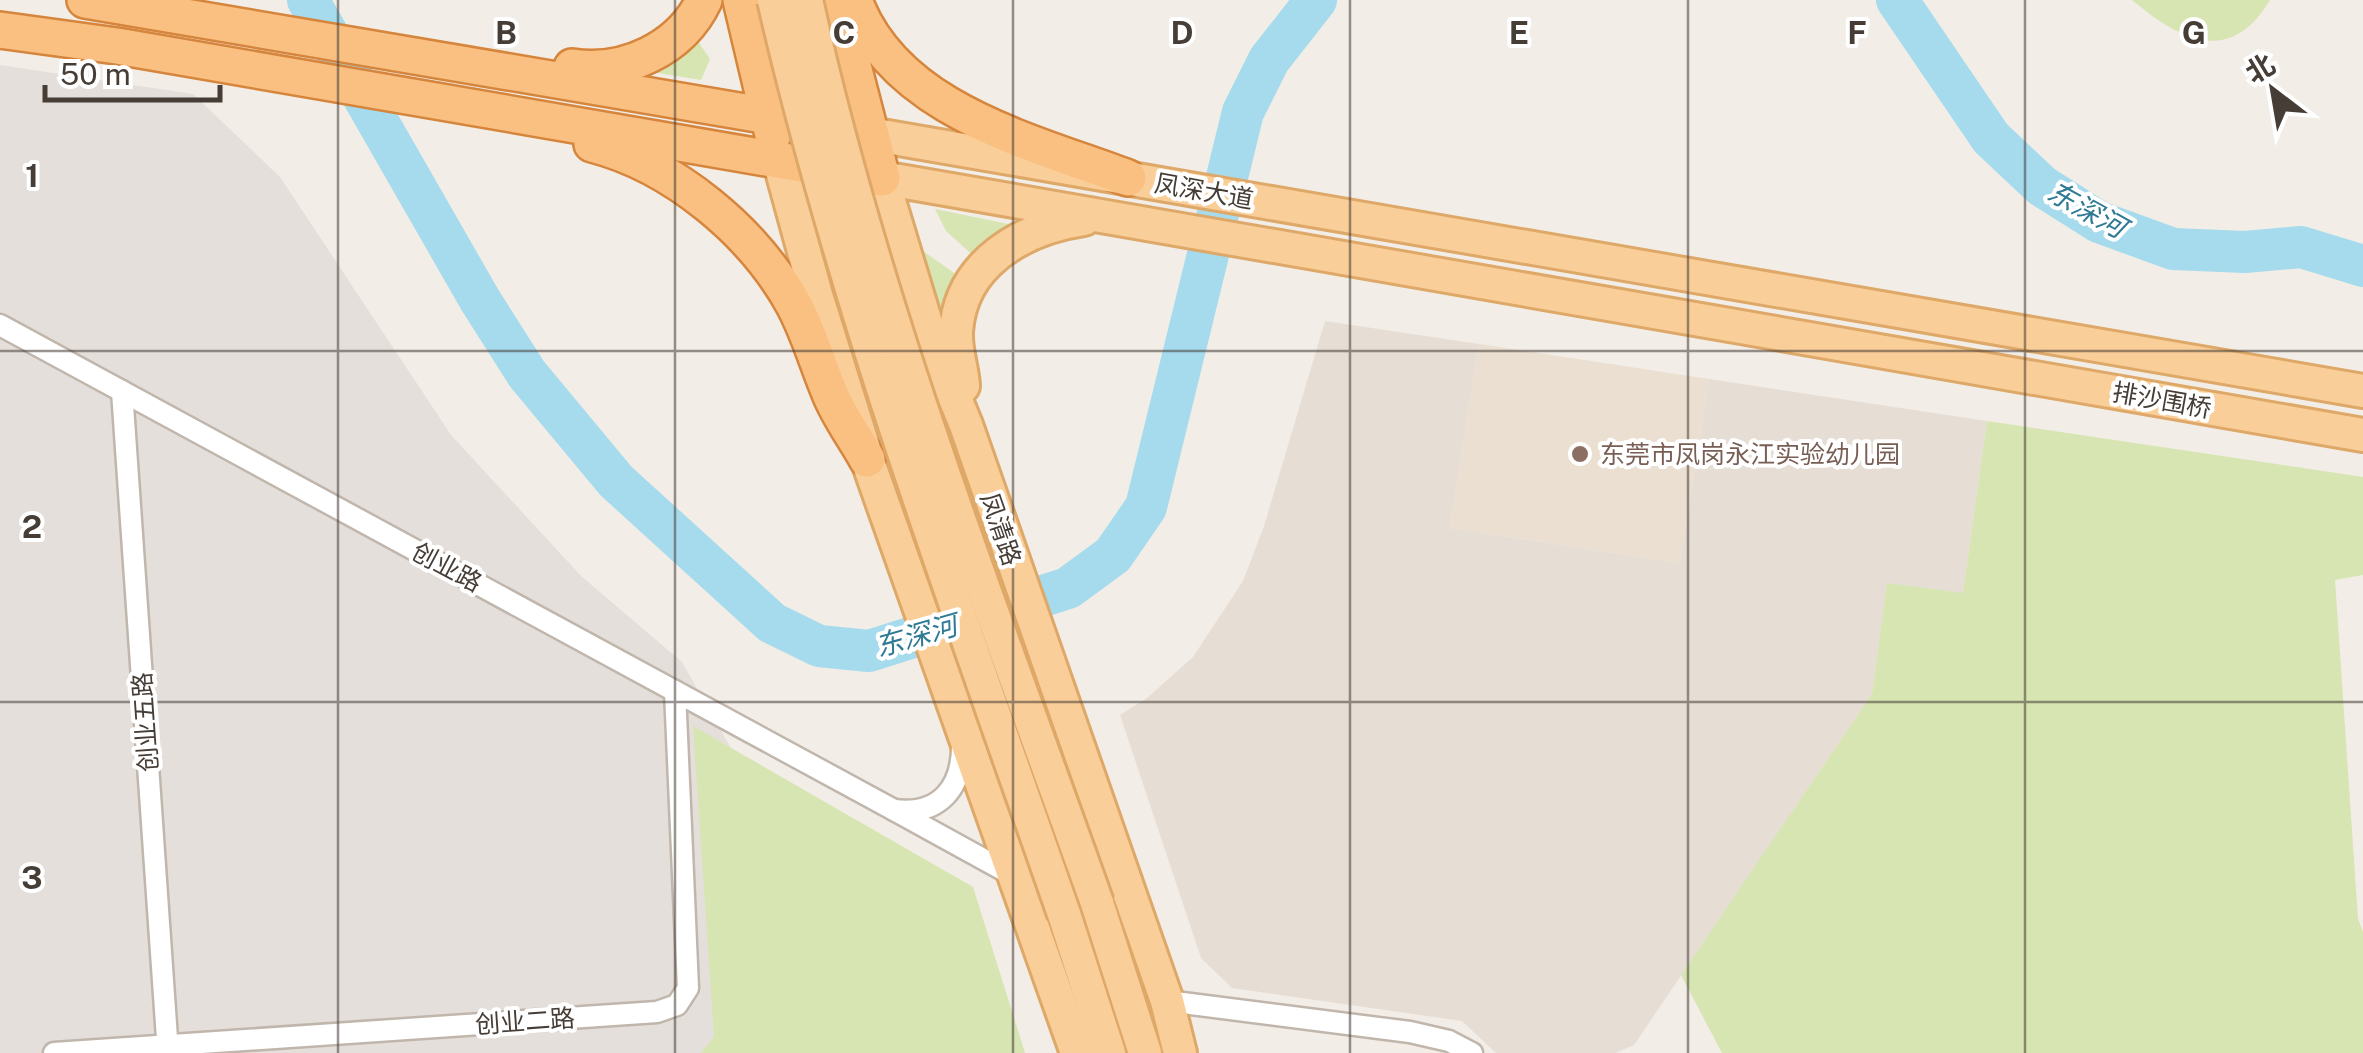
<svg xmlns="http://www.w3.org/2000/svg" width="2363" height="1053" font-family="'Public Sans','Noto Sans SC',sans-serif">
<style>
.residential{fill:#e6ded5}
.industrial{fill:#e5dfdb}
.education{fill:#ebdfd1}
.green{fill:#d6e5b1}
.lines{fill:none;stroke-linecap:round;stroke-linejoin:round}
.river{stroke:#a5dbed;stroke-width:42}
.minor-casing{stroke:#c0b6ac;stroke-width:25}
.primary-casing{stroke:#dea868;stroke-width:38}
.trunk-casing{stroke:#d6853c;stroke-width:40}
.minor{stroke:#fff;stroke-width:20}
.primary{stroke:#face98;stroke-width:32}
.trunk{stroke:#f9c082;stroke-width:35}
.primary-bridge-casing{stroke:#dea868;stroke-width:38;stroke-linecap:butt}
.primary-bridge{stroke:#face98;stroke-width:32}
.grid{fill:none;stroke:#453d36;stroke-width:2.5;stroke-opacity:0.55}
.education-dot{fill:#8d6e63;stroke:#fff;stroke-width:4}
.labels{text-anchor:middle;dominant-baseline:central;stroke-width:8;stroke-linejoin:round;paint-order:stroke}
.street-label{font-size:25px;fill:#453d36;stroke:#fff}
.education-label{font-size:25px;fill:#785e54;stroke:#fff;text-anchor:start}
.water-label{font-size:28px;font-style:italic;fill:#2f7a95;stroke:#fff}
.grid-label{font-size:32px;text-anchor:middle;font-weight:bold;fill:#453d36;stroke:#fff;stroke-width:8;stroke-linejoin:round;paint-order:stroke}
</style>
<rect width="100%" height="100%" fill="#f2ede6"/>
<polygon class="residential" points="1325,321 1479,344 1450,528 1680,563 1709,379 1987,421 1963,593 1887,584 1872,694 1634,1045 1615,1053 1496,1053 1462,1021 1232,988 1201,958 1120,715 1147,698 1193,657 1243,581 1264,526"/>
<polygon class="industrial" points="0,65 193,94 280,177 451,435 581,576 682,662 824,912 850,1053 0,1053"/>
<polygon class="education" points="1479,344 1709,379 1680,563 1450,528"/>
<g class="green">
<path d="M2132,0h138c-41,68 -91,39 -138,0z"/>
<polygon points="693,34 710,59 701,80 646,71"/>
<polygon points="935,209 1013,225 1013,229 976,258 946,231"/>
<polygon points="916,246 961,278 942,327"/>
<polygon points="1987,421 2363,477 2363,575 2335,580 2358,919 2363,932 2363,1053 1722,1053 1681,975 1872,694 1887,583 1963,593"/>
<polygon points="693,726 973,887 1025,1053 701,1053 714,1037"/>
</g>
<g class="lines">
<g class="river">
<polyline points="308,0 480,300 527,374 616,481 772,623 819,646 869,651 1068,588 1113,555 1146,507 1243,112 1269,60 1316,0"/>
<polyline points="1897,0 1991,138 2042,186 2099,222 2173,249 2245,252 2301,247 2363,266"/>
</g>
<defs>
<g id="minor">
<polyline points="0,325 894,810"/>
<polyline points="122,391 168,1053"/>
<path d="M962,743c1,44 -22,73 -68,67l120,66"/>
<polyline points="1167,1001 1410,1032 1449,1041 1472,1053"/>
<polyline points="54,1053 657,1012 677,1005 688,988 675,691"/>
</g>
<g id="primary">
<polyline points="870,134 2363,391"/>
<polyline points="779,160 816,295 867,459 1077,1053"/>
<path d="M963,386c-1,-18 -8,-35 -7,-54 4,-69 67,-104 128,-113"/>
<polyline points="1097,903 1145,1053"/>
<polyline points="1064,914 1109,1053"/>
<polyline points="1180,1053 1167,1001 966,425 931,340 882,178 2363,435"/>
</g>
<g id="trunk">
<polyline points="85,0 833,127"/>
<polyline points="741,0 773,135"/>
<path d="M854,0c40,110 176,141 274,178"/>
<polyline points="0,30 117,46 882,178 836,0"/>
<path d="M572,67c52,8 109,-18 132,-67"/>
<path d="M592,144c82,21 162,88 202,161 15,28 23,57 35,86 9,24 26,46 38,68"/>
</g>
</defs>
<use href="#minor" class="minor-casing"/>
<use href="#primary" class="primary-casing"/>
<use href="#trunk" class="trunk-casing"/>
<use href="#minor" class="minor"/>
<use href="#primary" class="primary"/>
<use href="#trunk" class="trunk"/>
<defs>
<g id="primary-bridge">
<path d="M774,0c72,312 185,612 290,914"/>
<path d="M806,0c68,309 185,605 291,903"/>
</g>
</defs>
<use href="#primary-bridge" class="primary-bridge-casing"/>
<use href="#primary-bridge" class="primary-bridge"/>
</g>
<path class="grid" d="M338,0v1053M675,0v1053M1013,0v1053M1350,0v1053M1688,0v1053M2025,0v1053M0,351h2363M0,702h2363"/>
<circle class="education-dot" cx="1580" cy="454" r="10"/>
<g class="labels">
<g class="street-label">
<text transform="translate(1204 191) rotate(10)">凤深大道</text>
<text transform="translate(2162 400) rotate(10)">排沙围桥</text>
<text transform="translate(1001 529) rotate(71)">凤清路</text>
<text transform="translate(447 567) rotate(28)">创业路</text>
<text transform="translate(145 722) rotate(-94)">创业五路</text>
<text transform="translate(525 1021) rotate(-4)">创业二路</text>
</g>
<g class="education-label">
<text x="1600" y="454">东莞市凤岗永江实验幼儿园</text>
</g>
<g class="water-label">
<text transform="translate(2087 209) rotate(29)">东深河</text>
<text transform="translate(916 635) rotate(-16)">东深河</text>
</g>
</g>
<g class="grid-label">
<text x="506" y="44">B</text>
<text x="844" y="44">C</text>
<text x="1182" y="44">D</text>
<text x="1519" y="44">E</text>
<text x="1857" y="44">F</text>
<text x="2194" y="44">G</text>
<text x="32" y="187">1</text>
<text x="32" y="538">2</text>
<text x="32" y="889">3</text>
</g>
<g transform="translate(2273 90) rotate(329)" stroke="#ffffff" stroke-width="8" paint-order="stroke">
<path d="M0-8L18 38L0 25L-18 38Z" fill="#453d36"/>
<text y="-15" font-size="28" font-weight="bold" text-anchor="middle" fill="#453d36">北</text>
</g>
<path d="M45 85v15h175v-15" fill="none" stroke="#453d36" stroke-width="5"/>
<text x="60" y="85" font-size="30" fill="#453d36" stroke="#ffffff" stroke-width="8" paint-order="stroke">50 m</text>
</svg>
